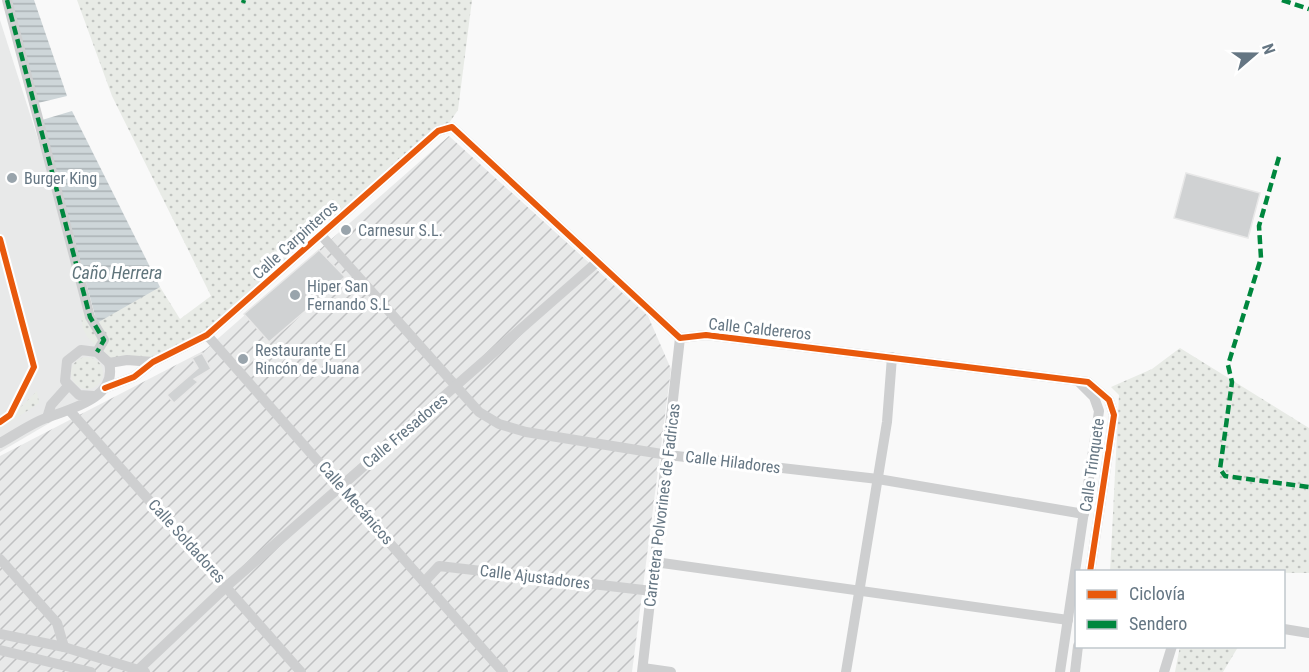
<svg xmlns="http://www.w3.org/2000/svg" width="1309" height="672" font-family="'Roboto Condensed',sans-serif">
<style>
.built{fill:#e8e9e9}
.industrial{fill:url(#industrial-furrows)}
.grass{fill:url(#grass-dots)}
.water{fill:url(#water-rules)}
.building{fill:#d0d2d3;stroke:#e8e8e8;stroke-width:1.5}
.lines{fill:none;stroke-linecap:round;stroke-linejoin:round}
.minor{stroke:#cecfd0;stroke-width:10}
.quiet{stroke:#00873e;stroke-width:4.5;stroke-dasharray:9 4.5;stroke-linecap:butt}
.cycleway-casing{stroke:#fff;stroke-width:10}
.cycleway{stroke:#e8590c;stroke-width:6}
.poi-dot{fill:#99a4ac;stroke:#fff;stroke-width:2}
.labels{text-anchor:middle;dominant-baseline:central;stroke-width:6;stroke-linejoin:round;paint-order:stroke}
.poi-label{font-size:16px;fill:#657683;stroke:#fff;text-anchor:start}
.street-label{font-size:16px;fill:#657683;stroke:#fff}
.water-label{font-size:18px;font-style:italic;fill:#60757c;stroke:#fff}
</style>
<defs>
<pattern id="industrial-furrows" width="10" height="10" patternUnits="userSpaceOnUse" patternTransform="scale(1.5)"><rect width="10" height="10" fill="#e8e9e9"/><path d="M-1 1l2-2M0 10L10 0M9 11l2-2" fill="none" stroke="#c0c1c2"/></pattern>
<pattern id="grass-dots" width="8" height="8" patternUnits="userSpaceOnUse" patternTransform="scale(1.5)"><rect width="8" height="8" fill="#e8ebe6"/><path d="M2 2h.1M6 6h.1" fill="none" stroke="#c0c3c0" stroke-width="1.8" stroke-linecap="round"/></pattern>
<pattern id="water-rules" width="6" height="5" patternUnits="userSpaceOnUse" patternTransform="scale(1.5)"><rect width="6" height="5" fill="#ced6d9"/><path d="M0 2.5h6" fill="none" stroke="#abb2b5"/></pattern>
</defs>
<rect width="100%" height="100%" fill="#f9f9f9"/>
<polygon class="built" points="0,20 116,384 0,452"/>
<polygon class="industrial" points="449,136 648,316 671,369 632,672 0,672 0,456 205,350"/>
<g class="grass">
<path d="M77,0h395l-14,110 -11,16 -240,209 -54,27 -44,1 -9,-22 -3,5c-12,-10 -18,-19 -14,-35l7,6 70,-30 20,32 31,-23 -99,-200z"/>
<polygon points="1180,348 1309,428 1309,573 1110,572 1119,395 1111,387 1152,369"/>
<circle cx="87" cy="373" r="16"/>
<polygon points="37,391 39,403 0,429 0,423 5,422"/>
<polygon points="1180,646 1238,646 1238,647 1223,672 1175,672"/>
</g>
<g class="water">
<polygon points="10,0 34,0 67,96 38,103"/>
<polygon points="72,111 160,287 97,323 42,120"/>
</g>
<g class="building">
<polygon points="1186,173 1260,193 1248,238 1174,218"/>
<polygon points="319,250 345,277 269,342 244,314"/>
<polygon points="202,353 211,369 194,379 198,382 174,403 167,395 198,368 192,358"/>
</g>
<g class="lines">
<g class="minor">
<polyline points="7,0 90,317 104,340 97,352"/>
<polyline points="321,235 479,412 499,424 526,432 668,455 878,479 1084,514"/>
<polyline points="207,335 503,672"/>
<polyline points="109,363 127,360 153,362"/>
<polyline points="105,388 134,377 153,362 207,335 438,131 452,127 680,338 706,335 1088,382 1109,400 1114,415 1090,572"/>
<polyline points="70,411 301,672"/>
<polyline points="47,418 51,405 68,386"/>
<path d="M0,443c15,-8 30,-19 46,-25 24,-9 72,-20 63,-55l-12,-11 -16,-2 -14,11 -2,20 14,14 15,1"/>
<polyline points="0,559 57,623 64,647"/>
<polyline points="655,562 1068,620"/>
<polyline points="425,581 439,566 652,591"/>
<polyline points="1284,629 1309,633"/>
<polyline points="0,634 64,647 145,672"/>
<polyline points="0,650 91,672"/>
<polyline points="643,668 671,672"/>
<polyline points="136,672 227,586 596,263"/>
<polyline points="642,672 680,338"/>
<polyline points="846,672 887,422 892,357"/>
<polyline points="1060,672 1099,411 1094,397 1079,382"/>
<polyline points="1075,672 1078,646"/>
<polyline points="1164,672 1172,646"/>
</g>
<g class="quiet">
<polyline points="7,0 90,317 104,340 97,352"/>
<polyline points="1282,0 1309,9"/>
<polyline points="243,3 244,0"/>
<polyline points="1279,157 1259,226 1261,258 1228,365 1232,382 1220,469 1225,476 1309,487"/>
</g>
<defs>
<g id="cycleway">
<polyline points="0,239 34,367 10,415 0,422"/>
<polyline points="105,388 134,377 153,362 207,335 438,131 452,127 680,338 706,335 1088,382 1109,400 1114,415 1090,572"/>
</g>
</defs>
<use href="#cycleway" class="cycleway-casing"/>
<use href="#cycleway" class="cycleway"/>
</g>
<g class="poi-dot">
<circle cx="12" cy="178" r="6"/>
<circle cx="346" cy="230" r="6"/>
<circle cx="295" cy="295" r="6"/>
<circle cx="243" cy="359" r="6"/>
</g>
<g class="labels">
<g class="poi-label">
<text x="24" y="178">Burger King</text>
<text x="358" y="230">Carnesur S.L.</text>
<text x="307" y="286">Hiper San<tspan x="307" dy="18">Fernando S.L</tspan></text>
<text x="255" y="350">Restaurante El<tspan x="255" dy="18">Rincón de Juana</tspan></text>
</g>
<g class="street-label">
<text transform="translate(295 240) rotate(-42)">Calle Carpinteros</text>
<text transform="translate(760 329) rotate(6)">Calle Caldereros</text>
<text transform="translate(405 431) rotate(-40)">Calle Fresadores</text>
<text transform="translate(733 462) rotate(7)">Calle Hiladores</text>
<text transform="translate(1092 465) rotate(-82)">Calle Trinquete</text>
<text transform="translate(356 503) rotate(49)">Calle Mecánicos</text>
<text transform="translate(662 505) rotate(-83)">Carretera Polvorines de Fadricas</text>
<text transform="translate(187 541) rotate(48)">Calle Soldadores</text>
<text transform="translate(535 577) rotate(7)">Calle Ajustadores</text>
</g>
<g class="water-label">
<text x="117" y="272">Caño Herrera</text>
</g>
</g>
<rect x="1075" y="570" width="210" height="78" fill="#ffffff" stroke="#c1c8cd" stroke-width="1.5"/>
<rect x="1087" y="590" width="30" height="9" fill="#e8590c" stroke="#c1c8cd" stroke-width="1.5"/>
<text x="1129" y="600" font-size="18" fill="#657683">Ciclovía</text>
<rect x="1087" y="620" width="30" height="9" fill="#00873e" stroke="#c1c8cd" stroke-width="1.5"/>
<text x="1129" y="630" font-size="18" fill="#657683">Sendero</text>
<g transform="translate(1255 54) rotate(70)" stroke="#ffffff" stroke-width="4.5" paint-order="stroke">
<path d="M0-4.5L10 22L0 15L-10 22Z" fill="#657683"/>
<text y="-9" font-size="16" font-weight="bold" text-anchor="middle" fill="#657683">N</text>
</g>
</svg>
